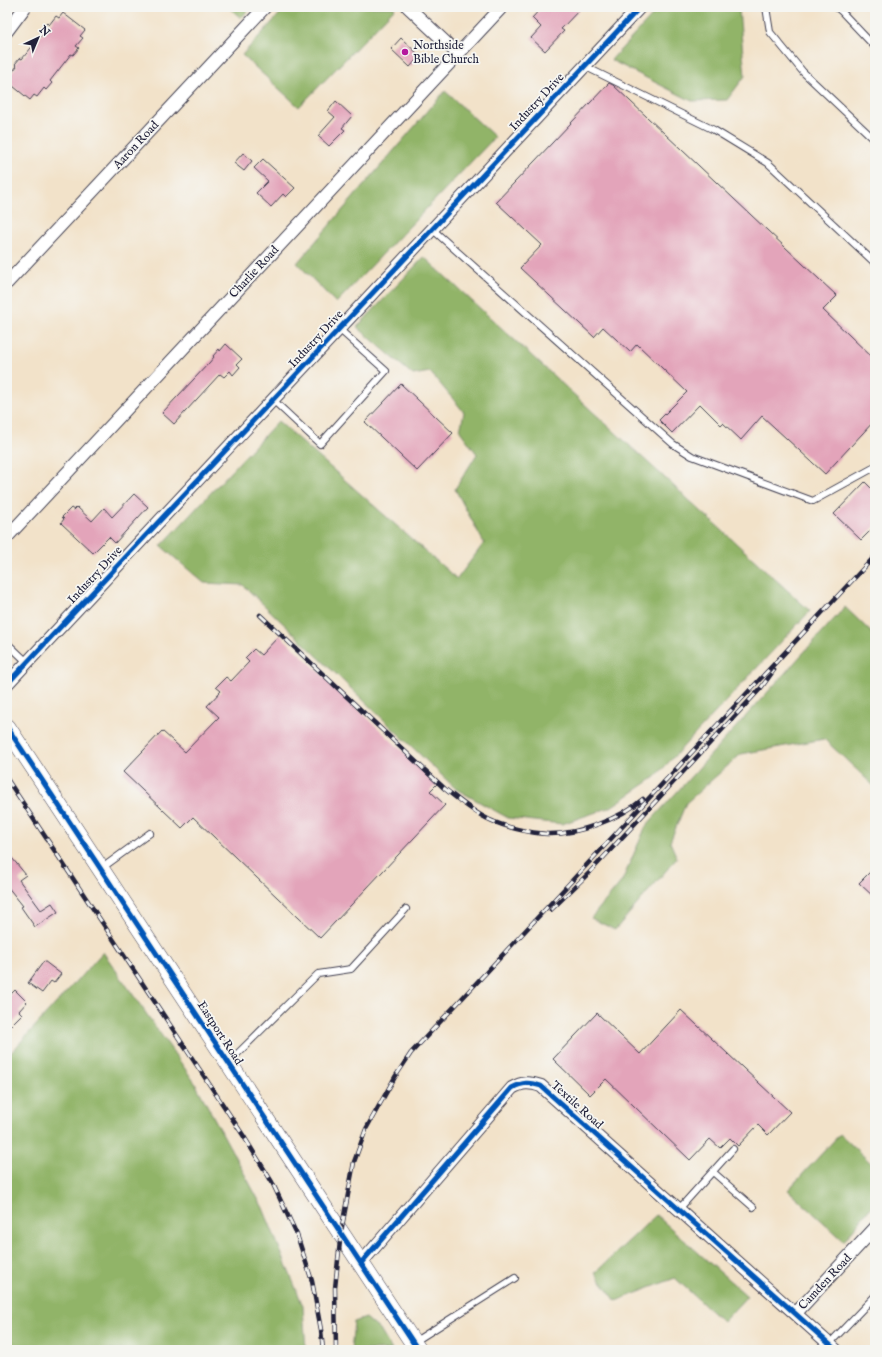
<svg xmlns="http://www.w3.org/2000/svg" width="882" height="1357" font-family="'IM FELL English',serif">
<style>
.forest{fill:#91b468;stroke:#5a6b52}
.building{fill:#e3a4ba}
.lines{fill:none;stroke-linecap:round;stroke-linejoin:round}
.lane-casing{stroke:#413f50;stroke-width:8}
.street-casing{stroke:#413f50;stroke-width:14}
.secondary-casing{stroke:#413f50;stroke-width:18}
.lane{stroke:#fff;stroke-width:6}
.street{stroke:#fff;stroke-width:12}
.secondary{stroke:#fff;stroke-width:17}
.rail-casing{stroke:#22223b;stroke-width:4.5}
.rail{stroke:#f6f6f2;stroke-width:3;stroke-dasharray:9;stroke-linecap:butt}
.cycleway-casing{stroke:#f6f6f2;stroke-width:8}
.cycleway{stroke:#0057b8;stroke-width:5}
.poi-dot{fill:#b5179e;stroke:#f6f6f2;stroke-width:1.5}
.labels{text-anchor:middle;dominant-baseline:central;stroke-width:3.5;stroke-linejoin:round;paint-order:stroke}
.poi-label{font-size:12px;fill:#22223b;stroke:#f6f6f2;text-anchor:start}
.street-label{font-size:12px;fill:#22223b;stroke:#f6f6f2}
</style>
<rect width="100%" height="100%" fill="#f6f6f2"/>
<filter id="ink" filterUnits="userSpaceOnUse"><feTurbulence type="fractalNoise" baseFrequency=".025" numOctaves="2"/><feDisplacementMap in="SourceGraphic" scale="8" xChannelSelector="R" yChannelSelector="G"/><feConvolveMatrix kernelMatrix="1 2 1 2 8 2 1 2 1" color-interpolation-filters="sRGB"/></filter>
<filter id="wash" filterUnits="userSpaceOnUse"><feTurbulence type="fractalNoise" baseFrequency=".012" numOctaves="4" result="noise"/><feDisplacementMap in="SourceGraphic" scale="16" xChannelSelector="R" yChannelSelector="G"/><feGaussianBlur stdDeviation="0.9" result="paint"/><feColorMatrix in="noise" values="0 0 0 0 0 0 0 0 0 0 0 0 0 0 0 0 0 1.4 0 .05"/><feComposite in="paint" operator="in"/></filter>
<g filter="url(#wash)">
<rect width="100%" height="100%" fill="#f2e2c9"/>
<g class="forest">
<polygon points="228,7 251,7 241,18"/>
<polygon points="286,7 394,7 395,8 299,107 242,55"/>
<polygon points="660,7 737,7 739,10 745,76 727,100 692,101 611,60"/>
<polygon points="445,91 495,137 336,303 297,263"/>
<polygon points="424,257 810,611 655,777 611,807 562,824 508,818 456,789 243,585 204,583 161,546 278,421 457,579 484,543 455,489 477,454 460,431 464,412 430,372 413,375 357,327"/>
<polygon points="845,607 875,636 875,787 824,739 741,754 686,803 670,842 677,858 615,930 591,918 622,881 646,826"/>
<polygon points="103,952 195,1083 263,1208 303,1306 306,1350 7,1350 7,1057"/>
<polygon points="840,1134 875,1167 875,1202 844,1241 788,1190"/>
<polygon points="656,1215 747,1296 723,1322 675,1278 616,1301 595,1273"/>
<polygon points="366,1318 380,1330 392,1350 351,1350 354,1322"/>
</g>
<g id="blocks">
<g class="building">
<polygon points="542,7 582,7 561,29 564,31 545,51 531,38 541,27 532,18"/>
<polygon points="63,13 85,30 80,36 83,38 76,46 79,48 73,55 71,54 50,81 52,83 46,90 44,88 37,97 34,95 30,100 8,82 12,77 10,75 17,66 15,64 20,58 22,59 44,32 41,30 47,23 49,25 56,16 59,18"/>
<polygon points="401,38 420,56 410,67 391,49"/>
<polygon points="609,83 613,85 837,296 823,310 875,360 875,420 825,474 762,416 741,440 723,423 721,425 700,404 672,433 659,420 687,392 637,344 630,352 603,327 594,337 520,268 542,245 496,202"/>
<polygon points="336,101 352,116 342,128 345,130 329,146 318,136 335,117 328,111"/>
<polygon points="243,153 252,161 244,171 234,163"/>
<polygon points="263,159 295,188 286,197 283,194 271,207 256,193 268,181 254,168"/>
<polygon points="226,344 242,359 237,364 240,367 233,375 230,371 224,377 220,374 174,424 162,413 209,363 214,357 213,356 219,349 220,351"/>
<polygon points="401,384 453,433 417,471 365,422"/>
<polygon points="865,482 875,492 875,526 861,540 834,514"/>
<polygon points="134,494 148,507 115,543 109,537 93,553 61,523 64,519 62,517 71,508 74,510 77,507 92,521 104,508 112,517"/>
<polygon points="280,635 437,784 430,791 445,805 320,938 193,817 182,828 123,772 162,731 185,752 219,717 207,706 221,691 216,687 226,677 231,681 249,662 245,658 254,649 261,655"/>
<polygon points="7,852 26,875 19,880 41,910 52,903 58,912 35,927 21,907 23,906 7,886"/>
<polygon points="875,867 875,898 859,883"/>
<polygon points="44,961 61,974 54,983 51,981 42,993 28,983"/>
<polygon points="15,990 27,1002 19,1011 22,1014 7,1029 7,998"/>
<polygon points="681,1010 790,1112 768,1135 758,1125 738,1146 730,1138 720,1148 710,1139 690,1160 606,1079 590,1095 553,1059 597,1013 640,1054"/>
</g>
</g>
</g>
<g filter="url(#ink)">
<use href="#blocks" fill-opacity="0" stroke="#413f50" stroke-width="1"/>
<g class="lines">
<defs>
<g id="lane">
<polyline points="766,7 770,32 803,72 875,140"/>
<polyline points="836,7 840,10 850,7"/>
<polyline points="840,10 875,47"/>
<polyline points="584,66 714,130 768,163 875,263"/>
<polyline points="432,229 673,444 692,456 813,501 875,467"/>
<polyline points="273,400 320,444 386,371 339,329"/>
<polyline points="7,643 27,662"/>
<polyline points="102,868 150,833"/>
<polyline points="229,1062 318,974 351,969 406,909"/>
<polyline points="713,1172 753,1207"/>
<polyline points="679,1209 733,1149"/>
<polyline points="414,1342 515,1278"/>
<polyline points="829,1344 875,1296"/>
</g>
<g id="street">
<polyline points="408,7 458,54"/>
<polyline points="7,31 25,7"/>
<polyline points="7,283 265,7"/>
<polyline points="7,537 502,7"/>
<polyline points="7,684 640,7"/>
<path d="M361,1263l151,-175c11,-6 17,-6 29,-2l295,264"/>
<polyline points="796,1313 875,1228"/>
</g>
<polyline id="secondary" points="7,727 418,1350"/>
</defs>
<use href="#lane" class="lane-casing"/>
<use href="#street" class="street-casing"/>
<use href="#secondary" class="secondary-casing"/>
<use href="#lane" class="lane"/>
<use href="#street" class="street"/>
<use href="#secondary" class="secondary"/>
<defs>
<g id="rail">
<path d="M260,615l185,174c14,11 29,24 45,31 15,7 40,13 57,14 30,1 73,-15 96,-35"/>
<polyline points="7,779 243,1135 272,1182 297,1235 312,1281 321,1330 323,1350"/>
<polyline points="551,910 589,873 761,688 774,670"/>
<polyline points="336,1350 335,1288 341,1232 354,1162 366,1129 395,1077 411,1053 875,556"/>
</g>
</defs>
<use href="#rail" class="rail-casing"/>
<use href="#rail" class="rail"/>
<defs>
<g id="cycleway">
<polyline points="7,684 640,7"/>
<polyline points="7,727 418,1350"/>
<path d="M361,1263l151,-175c11,-6 17,-6 29,-2l295,264"/>
</g>
</defs>
<use href="#cycleway" class="cycleway-casing"/>
<use href="#cycleway" class="cycleway"/>
</g>
</g>
<circle class="poi-dot" cx="405" cy="52" r="4"/>
<g class="labels">
<g class="poi-label">
<text x="413" y="45">Northside<tspan x="413" dy="14">Bible Church</tspan></text>
</g>
<g class="street-label">
<text transform="translate(537 102) rotate(-47)">Industry Drive</text>
<text transform="translate(136 145) rotate(-47)">Aaron Road</text>
<text transform="translate(254 272) rotate(-47)">Charlie Road</text>
<text transform="translate(316 339) rotate(-47)">Industry Drive</text>
<text transform="translate(95 575) rotate(-47)">Industry Drive</text>
<text transform="translate(220 1033) rotate(57)">Eastport Road</text>
<text transform="translate(577 1105) rotate(42)">Textile Road</text>
<text transform="translate(825 1282) rotate(-47)">Camden Road</text>
</g>
</g>
<rect width="882" height="1357" fill="none" stroke="#f6f6f2" stroke-width="24"/>
<g transform="translate(38 38) rotate(44)" stroke="#f6f6f2" stroke-width="3" paint-order="stroke">
<path d="M0-3L7 15L0 10L-7 15Z" fill="#22223b"/>
<text y="-6" font-size="11" font-weight="bold" text-anchor="middle" fill="#22223b">N</text>
</g>
</svg>
